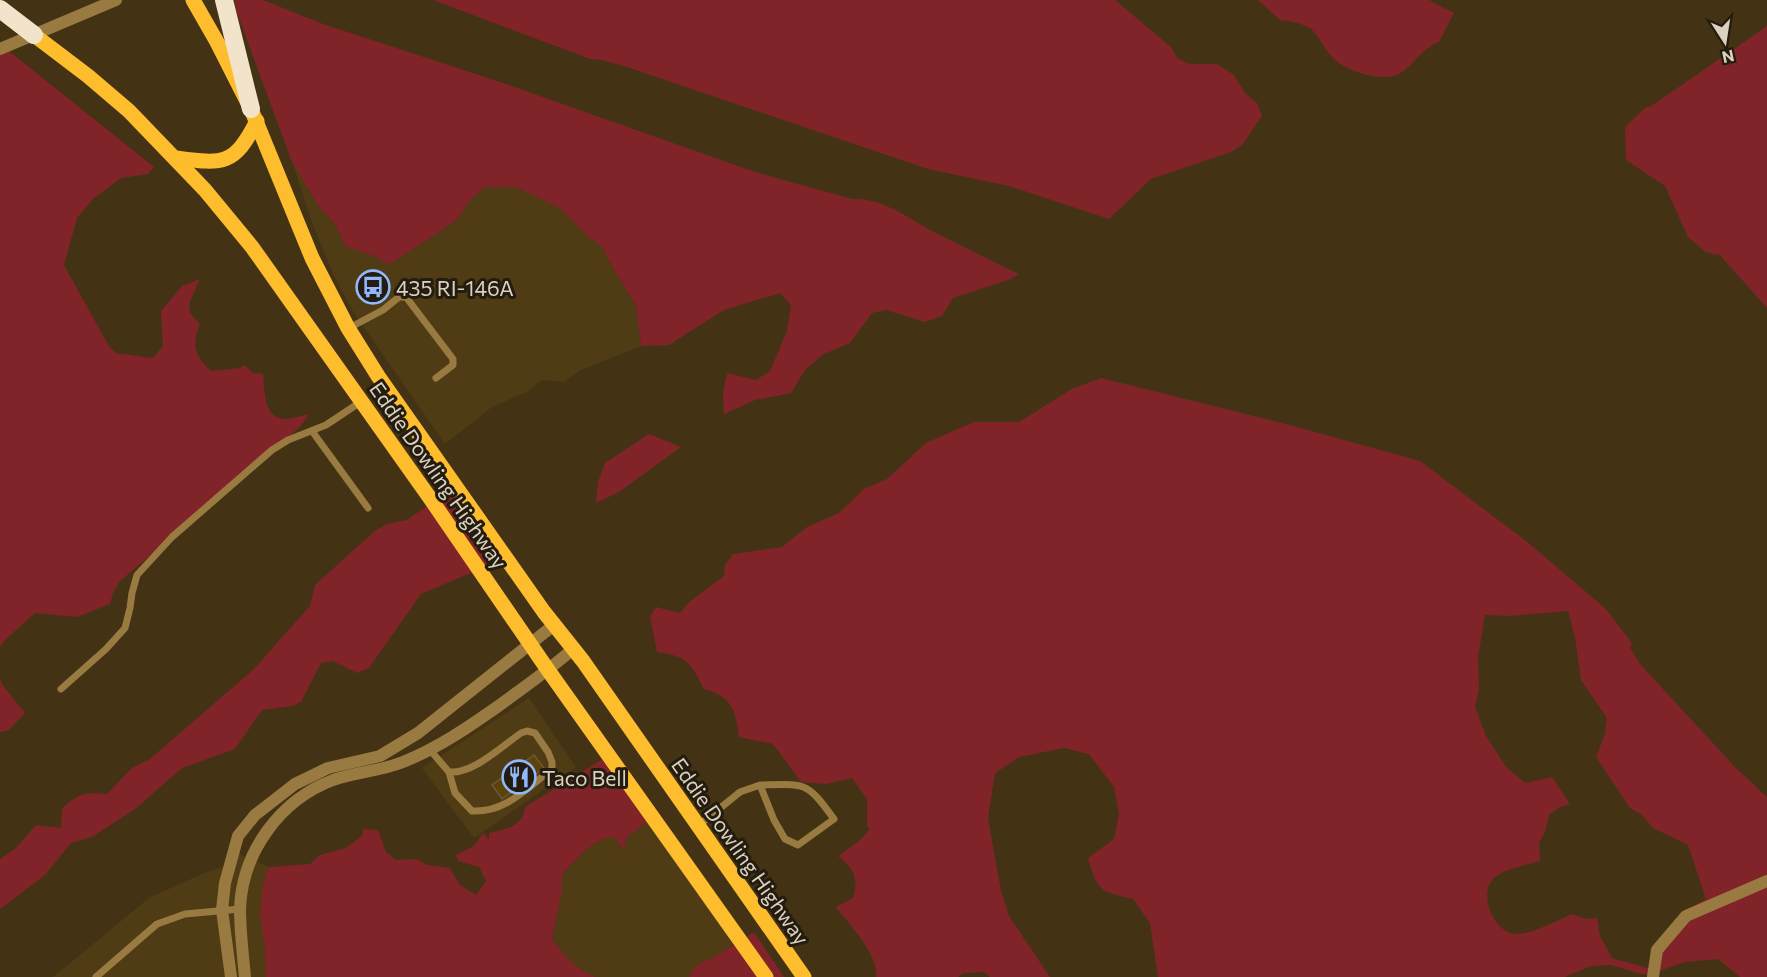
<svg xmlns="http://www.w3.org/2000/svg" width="1767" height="977" font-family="Commissioner,sans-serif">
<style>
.built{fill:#4f3c15}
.green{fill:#802429;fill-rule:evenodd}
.building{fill:#5d4309;stroke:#6a593a;stroke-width:1.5}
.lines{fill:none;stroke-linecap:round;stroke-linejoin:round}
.lane{stroke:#997a40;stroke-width:7}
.street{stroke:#997a40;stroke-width:12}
.primary{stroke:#fdbd2c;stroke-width:15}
.highway{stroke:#f2e4ca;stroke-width:18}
.labels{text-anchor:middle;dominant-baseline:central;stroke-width:6;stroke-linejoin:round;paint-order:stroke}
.poi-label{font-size:21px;fill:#dad1c0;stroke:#231c0f;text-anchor:start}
.street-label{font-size:21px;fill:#dad1c0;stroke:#231c0f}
</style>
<rect width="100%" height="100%" fill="#433314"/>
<g class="built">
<polygon points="292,162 319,207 335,224 345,246 376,257 389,265 457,220 470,200 484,187 516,187 560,208 589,238 602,245 608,259 636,306 641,346 581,370 564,382 542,380 529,391 492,407 445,444 354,313 334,276 313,225"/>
<polygon points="529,698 576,767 474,838 422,768"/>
<polygon points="654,817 736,943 713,958 696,965 689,977 596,977 584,972 567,960 552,938 562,890 562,874 591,846 605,838 614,837 625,851 626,838"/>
<polygon points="239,854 269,867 264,885 266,977 53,977 149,898 204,873 228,865"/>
</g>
<g class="green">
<path d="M235,0h28l60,24 180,59 252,89 97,27c33,-2 59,22 88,36 26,13 52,26 79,39l-8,5 -58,19 -11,18 -17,6 -39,-12 -14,3 -22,30 -28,12 -17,15 -14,23 -36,7 -31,14 -1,-22 4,-19 29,7 14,-9 17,-40 4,-26 -11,-12 -56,17 -55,35 -28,1 -5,-40 -28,-47 -6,-13 -13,-8 -29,-30 -44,-21h-31l-15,13 -13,20 -68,45 -13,-8 -31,-11 -10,-22 -16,-17 -27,-45 -56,-152z"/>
<polygon points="433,0 1115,0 1172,48 1177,58 1189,64 1217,64 1234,75 1245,93 1257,103 1262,116 1242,145 1231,152 1151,179 1109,219 1009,186 928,169 627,67 598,59 593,60"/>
<path d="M1258,0h171l25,13 -15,29c-19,7 -26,25 -40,32 -17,8 -52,-2 -65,-15 -9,-8 -14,-22 -23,-30 -9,-6 -20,-8 -31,-9z"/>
<polygon points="1767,26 1767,308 1719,254 1716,255 1706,252 1688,237 1665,186 1626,160 1625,127 1646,107 1650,107"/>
<path d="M0,44l154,123 -6,7 -27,4 -27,20 -17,20 -13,47 46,83 8,6c15,0 21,3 35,4l10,-12 -2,-35 21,-25 18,-7 -11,25 1,9 10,11c-9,22 -5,32 11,47l29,-3 4,-3 9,8 10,1c2,16 0,43 21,45 7,0 17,-3 25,-5l-8,12 -182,156 -6,11 -3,11 -33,13 -42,-4 -30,27 -5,7z"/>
<path d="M1101,378l185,46 134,37 106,80 79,67 27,35 -2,5 10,16 95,103 32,30v180h-27l-22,-18 -33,3 -34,12h-10l-30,-9 -20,1 -26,11h-407l-8,-54 -17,-24c-33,-8 -35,-7 -45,-41l26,-19 5,-25 -5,-27 -25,-33 -25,-6 -45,9 -24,16 -7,45 13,73 8,25 41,61h-60l-7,-5 -20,1 -5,4h-82c3,-22 -27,-53 -40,-70l17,-9c6,-19 1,-30 -15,-42l21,-15 11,-12 -3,-3v-27l-15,-21 -27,6 -24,-2 -28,-38 -34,-7c-3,-27 -7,-40 -35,-48 -13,-26 -17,-33 -47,-37l-7,-36 6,-9 24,6 8,-10 36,-27 1,-11 8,-11 49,-7 25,-20 32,-14 25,-24 23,-10 39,-36 48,-21h45l53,-33zM1568,611l7,26 6,43 26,38 -2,16 -9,23 34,51 12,7 11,13 35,17 18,54 -23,13 -32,55 -4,1 -35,-10 -12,-22 -3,-18 -11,1 -14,-5c-14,6 -41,21 -57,20 -21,-2 -37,-39 -22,-55 12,-11 31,-13 47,-18l-1,-18 7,-14 3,-14 9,-7 12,-4 -18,-27 -27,6 -19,-16 -20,-31 -11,-29 4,-18 -1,-32 7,-42 25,1z"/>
<polygon points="649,434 681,447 619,492 596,503 598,482 605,463"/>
<path d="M458,484l51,73 -88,37 -52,74 -12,5 -24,-12 -12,2 -20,39 -9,4 -30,4 -27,39 -53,19 -47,41 -43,28 -21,6 -26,32 -45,34v-50l16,-11 20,-23 25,3 1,-19c16,-16 23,-17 45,-15l25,-26 18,-9 104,-90 56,-63 5,-21 60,-54 12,-7 20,-4z"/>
<polygon points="0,678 3,686 25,713 9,730 0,732"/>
<path d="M611,754l43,63 -28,21 -1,13 -11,-14c-22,1 -37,23 -52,37v16l-10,48c13,20 22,30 44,39h-330l-1,-28 -5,-34 3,-31 6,-17 41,-3 10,-9 26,-7 17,-13v-6l15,1 8,22 10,8 21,-1 10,6 23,3 9,16 17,11 10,-14 -7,-14 -21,-6 -2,-6 18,-9 9,-13 6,7v-7c17,-4 34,-6 36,-26z"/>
<polygon points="754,932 784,977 689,977 696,965 713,958"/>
</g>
<polygon class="building" points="534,755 544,768 502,799 492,785"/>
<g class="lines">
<g class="lane">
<polyline points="349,328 383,310 399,297 406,297 453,359 453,365 436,378"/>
<polyline points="312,431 368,508"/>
<polyline points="61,689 106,649 125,628 130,608 132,593 137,575 172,537 272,450 288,440 326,425 362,401"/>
<path d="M430,750l19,22c24,2 52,-25 72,-39l6,-2 8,2 13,19 4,10v7c-25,19 -47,44 -80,42l-17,-18 -6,-21"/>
<path d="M698,826l42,-34 20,-7 14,35 11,19 13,6 36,-26c-28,-38 -27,-35 -74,-34"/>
<polyline points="96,977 157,924 185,914 240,909"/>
</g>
<g class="street">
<polyline points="0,49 116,0"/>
<polyline points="231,977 222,910 225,883 238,836 255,815 295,784 328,768 380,756 418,733 554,625"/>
<path d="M245,977c-2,-22 -5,-46 -5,-68 2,-57 40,-109 93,-129 23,-8 48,-9 70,-18 35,-14 64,-34 94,-55 26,-19 52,-37 76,-58"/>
<polyline points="1653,977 1657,950 1686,916 1767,881"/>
</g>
<g class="primary">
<polyline points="193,0 217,42 251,109 312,258 348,328 378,376 544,612 583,661 804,977"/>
<polyline points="34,35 88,76 129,111 205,190 252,247 432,501 548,670 766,977"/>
<path d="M176,158c47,6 58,8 81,-37"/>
</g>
<g class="highway">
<polyline points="224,0 251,109"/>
<polyline points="0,9 34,35"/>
</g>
</g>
<defs>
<symbol id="bus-ring" viewBox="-11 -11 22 22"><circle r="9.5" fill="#231c0f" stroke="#91b8fd" stroke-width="1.5"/><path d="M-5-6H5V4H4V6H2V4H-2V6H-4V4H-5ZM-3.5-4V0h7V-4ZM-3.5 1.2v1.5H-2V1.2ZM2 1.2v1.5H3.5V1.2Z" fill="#91b8fd"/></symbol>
<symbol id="restaurant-ring" viewBox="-11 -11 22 22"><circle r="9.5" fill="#231c0f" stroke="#91b8fd" stroke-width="1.5"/><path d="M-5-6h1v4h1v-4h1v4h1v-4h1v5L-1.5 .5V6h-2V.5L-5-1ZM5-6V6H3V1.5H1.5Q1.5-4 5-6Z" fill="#91b8fd"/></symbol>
</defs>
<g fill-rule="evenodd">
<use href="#bus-ring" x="354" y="268" width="38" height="38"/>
<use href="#restaurant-ring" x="500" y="758" width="38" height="38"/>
</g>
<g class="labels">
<g class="poi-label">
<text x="396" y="287">435 RI-146A</text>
<text x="542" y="777">Taco Bell</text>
</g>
<g class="street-label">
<text transform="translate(439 475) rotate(55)">Eddie Dowling Highway</text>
<text transform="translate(741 851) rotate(55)">Eddie Dowling Highway</text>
</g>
</g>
<g transform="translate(1725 42) rotate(168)" stroke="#231c0f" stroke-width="4.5" paint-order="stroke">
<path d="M0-4.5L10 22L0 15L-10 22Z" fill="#dad1c0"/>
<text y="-9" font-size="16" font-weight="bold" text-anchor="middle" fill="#dad1c0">N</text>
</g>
</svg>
